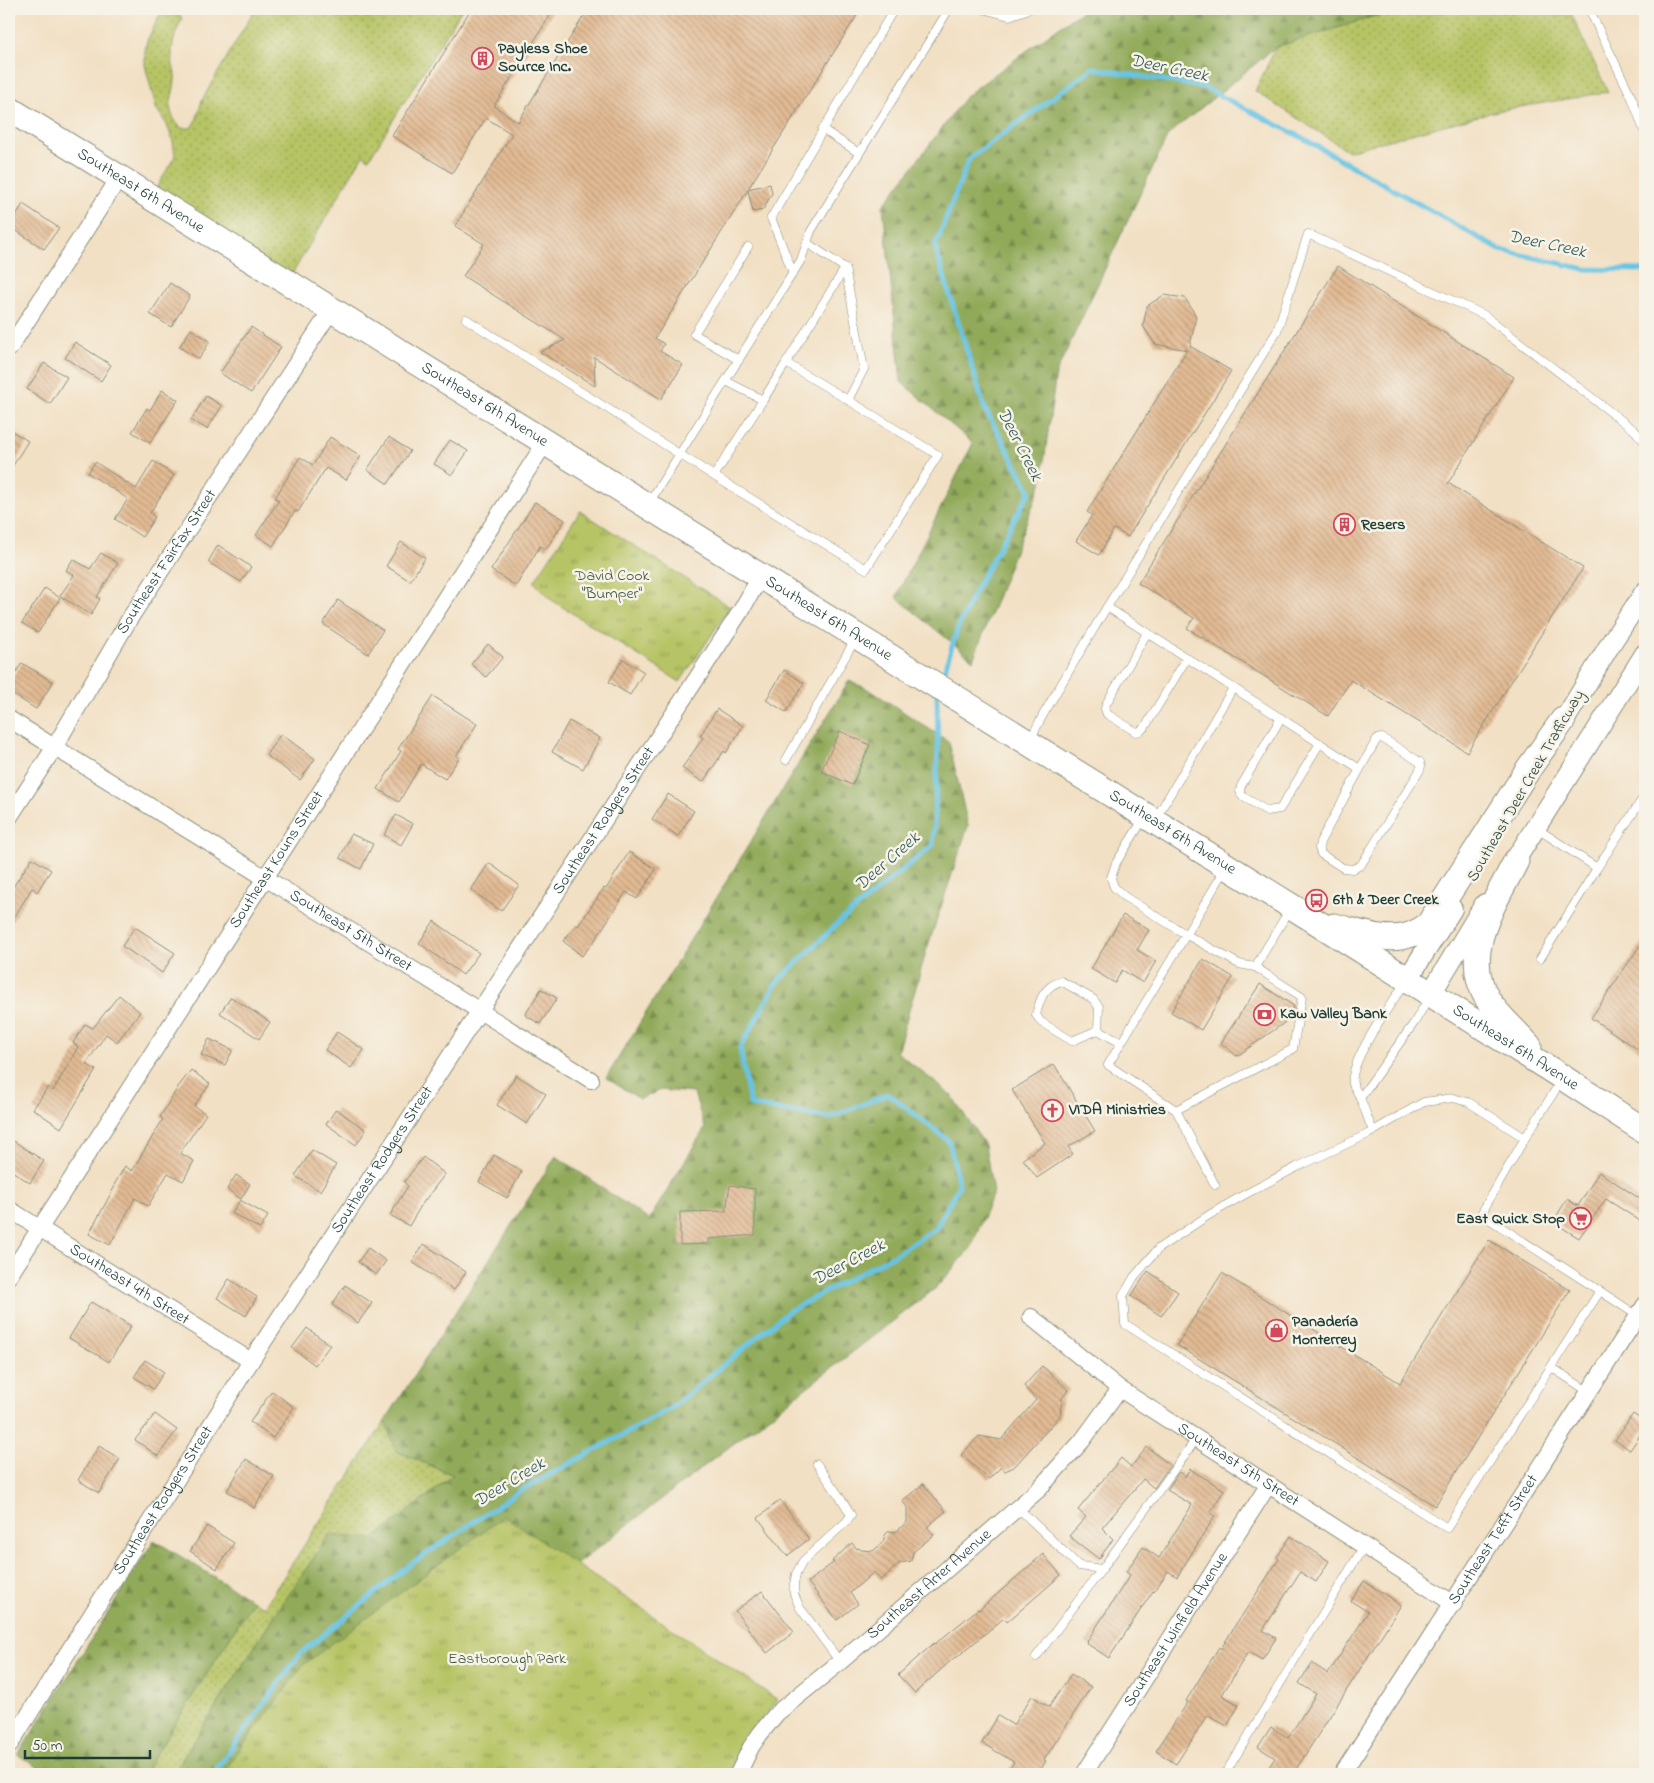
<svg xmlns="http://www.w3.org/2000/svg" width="1654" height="1783" font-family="'Indie Flower',sans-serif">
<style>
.grass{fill:url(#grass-dots);stroke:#6b804c}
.forest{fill:url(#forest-firs);stroke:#587447}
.park{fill:url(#park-tufts);stroke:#6b804c}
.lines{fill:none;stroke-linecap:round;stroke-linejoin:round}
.stream{stroke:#66c4e4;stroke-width:5}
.building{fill:url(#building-back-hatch)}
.service-casing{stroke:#888e7c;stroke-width:9}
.minor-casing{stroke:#888e7c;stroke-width:18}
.tertiary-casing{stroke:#888e7c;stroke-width:22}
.primary-casing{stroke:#888e7c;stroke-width:27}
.service{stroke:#fff;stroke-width:8}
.minor{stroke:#fff;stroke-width:16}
.tertiary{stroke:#fff;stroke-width:20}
.primary{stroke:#fff;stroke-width:25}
.labels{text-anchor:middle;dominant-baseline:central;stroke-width:5;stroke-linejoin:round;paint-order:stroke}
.poi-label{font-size:16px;font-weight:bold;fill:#1f3d34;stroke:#f7f3e8;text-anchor:start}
.street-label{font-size:16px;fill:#1f3d34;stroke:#f7f3e8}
.park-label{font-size:16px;fill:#3d583e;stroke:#f7f3e8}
.water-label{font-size:18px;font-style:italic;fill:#2d5857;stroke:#f7f3e8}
</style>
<defs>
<pattern id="grass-dots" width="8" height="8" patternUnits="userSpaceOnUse" patternTransform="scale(1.25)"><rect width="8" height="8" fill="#b7c465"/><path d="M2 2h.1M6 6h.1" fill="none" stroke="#94a054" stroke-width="1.8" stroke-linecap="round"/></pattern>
<pattern id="forest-firs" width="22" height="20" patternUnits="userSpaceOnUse" patternTransform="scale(1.25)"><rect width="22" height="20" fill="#91aa5a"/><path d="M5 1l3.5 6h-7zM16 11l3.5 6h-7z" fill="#768c4b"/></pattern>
<pattern id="park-tufts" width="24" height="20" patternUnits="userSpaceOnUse" patternTransform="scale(1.25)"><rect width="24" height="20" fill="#b7c465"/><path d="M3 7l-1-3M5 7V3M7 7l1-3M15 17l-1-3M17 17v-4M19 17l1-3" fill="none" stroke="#94a054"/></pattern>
<pattern id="building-back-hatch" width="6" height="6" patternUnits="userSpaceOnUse" patternTransform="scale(1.25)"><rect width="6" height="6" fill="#e3bb94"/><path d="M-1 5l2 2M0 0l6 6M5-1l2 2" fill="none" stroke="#b7997a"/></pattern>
</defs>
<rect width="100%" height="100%" fill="#f7f3e8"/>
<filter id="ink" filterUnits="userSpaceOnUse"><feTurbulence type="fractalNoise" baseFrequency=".02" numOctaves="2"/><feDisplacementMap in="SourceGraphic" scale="10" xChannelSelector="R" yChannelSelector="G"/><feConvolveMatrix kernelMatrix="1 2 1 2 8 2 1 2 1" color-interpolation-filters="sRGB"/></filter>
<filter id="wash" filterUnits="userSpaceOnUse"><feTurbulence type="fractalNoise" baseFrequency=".0096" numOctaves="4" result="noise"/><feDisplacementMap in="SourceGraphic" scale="20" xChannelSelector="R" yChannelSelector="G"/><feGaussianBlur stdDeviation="1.12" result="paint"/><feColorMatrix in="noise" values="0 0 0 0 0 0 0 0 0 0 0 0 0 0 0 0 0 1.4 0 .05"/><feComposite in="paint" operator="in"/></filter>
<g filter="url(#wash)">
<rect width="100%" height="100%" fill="#f2e0c4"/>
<g class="grass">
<path d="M255,9h207l-93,150 -6,-4 -75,126 -137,-84 24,-41 -2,-15 -6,-16 -11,-17 -11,-43v-14l2,-10 12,-25 11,-5h8l4,8c-7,14 -11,27 -10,42 1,6 4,13 3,19 -2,22 -12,28 6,48h10l6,-10 5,-18z"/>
<polygon points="1402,9 1569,9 1608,92 1497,111 1348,151 1255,91 1276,47 1334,26"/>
<polygon points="385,1421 396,1451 453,1475 374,1539 275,1615 173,1774 143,1774 253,1601 264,1607"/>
</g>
<g class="forest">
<polygon points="1086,9 1398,9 1276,47 1168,135 1056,373 1041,484 973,660 896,597 973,443 901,382 883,206 967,95 1063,24"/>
<polygon points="849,681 870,690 949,742 968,826 926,952 897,1052 951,1095 985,1145 993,1193 971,1248 936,1288 577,1564 499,1594 253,1774 173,1774 275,1615 329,1535 374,1539 453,1475 396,1451 385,1421 556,1156 649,1220 705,1128 694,1093 661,1090 640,1099 606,1078"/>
<polygon points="154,1540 253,1601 143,1774 49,1774 18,1755"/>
</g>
<g class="park">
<polygon points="580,511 730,607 680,682 550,599 534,582"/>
<polygon points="504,1516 778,1700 740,1745 729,1774 222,1774 303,1665"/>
</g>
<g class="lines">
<g class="stream">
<polyline points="942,679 957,630 976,589 1030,491 985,409 935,247 969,159 1093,68 1203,87 1301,137 1500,250 1585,269 1645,270"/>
<polyline points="213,1774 301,1653 411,1564 518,1492 670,1409 789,1311 896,1254 936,1228 959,1185 949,1141 888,1094 829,1118 750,1105 740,1048 777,982 837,924 933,845 938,753 937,695"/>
</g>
</g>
<g id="blocks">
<g class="building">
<polygon points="471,9 554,9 494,106 518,122 588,9 861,9 748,189 770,184 772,193 763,210 753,212 748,190 655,338 664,344 660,351 683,365 661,399 594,357 595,386 540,352 565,340 463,276 484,244 455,226 512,134 486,118 452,173 392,136"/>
<polygon points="23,204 59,228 44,249 9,226"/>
<polygon points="1338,266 1514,377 1448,483 1583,568 1467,752 1351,680 1328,716 1187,628 1194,618 1138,583"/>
<polygon points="170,283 190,296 171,327 150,314"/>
<polygon points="1164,295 1185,298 1196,316 1190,346 1231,371 1128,537 1114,529 1099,555 1076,541 1092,515 1087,512 1187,350 1155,344 1143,326 1147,306"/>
<polygon points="251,327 281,347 251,393 220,373"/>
<polygon points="191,329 210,341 199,359 179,347"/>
<polygon points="75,342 111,365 101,381 65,358"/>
<polygon points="44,363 67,377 50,404 27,389"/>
<polygon points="162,390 178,400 150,443 132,432 147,408 150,410"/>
<polygon points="206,396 222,406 207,429 191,420"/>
<polygon points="9,429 28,441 9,472"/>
<polygon points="330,437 361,456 346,480 326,468 298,512 295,511 273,546 256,535 279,500 275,498 300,457 313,465"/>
<polygon points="389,437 410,451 388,484 367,470"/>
<polygon points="450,440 468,451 452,475 434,464"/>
<polygon points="153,461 174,475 150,513 155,517 142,537 115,519 128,499 88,473 95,462 136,489"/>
<polygon points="535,502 565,520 546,549 540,546 516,586 491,570"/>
<polygon points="401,542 425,558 410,581 386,566"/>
<polygon points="218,545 251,567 241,582 208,562"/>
<polygon points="101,553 118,563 97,597 100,599 91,615 60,596 74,575 66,570 73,559 90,569"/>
<polygon points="45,588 60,598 38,633 22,623"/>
<polygon points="338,600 383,630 368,654 323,624"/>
<polygon points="488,644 503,657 486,677 471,664"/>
<polygon points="623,659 644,672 630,695 609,682"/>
<polygon points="22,663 53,682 36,709 9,692 9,683"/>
<polygon points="784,670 804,683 786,712 766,700"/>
<polygon points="433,696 477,724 456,756 459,758 445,779 421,764 399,802 378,789 401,751 398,749"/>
<polygon points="717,709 743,726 726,753 724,751 703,782 682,768 703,738 700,736"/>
<polygon points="569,721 600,738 583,769 552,752"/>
<polygon points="840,731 870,745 852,785 821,771"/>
<polygon points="281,734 315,759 300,780 266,755"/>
<polygon points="668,794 694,811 678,836 652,819"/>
<polygon points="396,815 413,824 401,845 384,835"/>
<polygon points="351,834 373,844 361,869 340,858"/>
<polygon points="629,852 656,869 637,899 626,892 595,940 582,956 563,941 576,925 578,926 604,888 606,889"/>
<polygon points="32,858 51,870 37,892 32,888 9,926 9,884 13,887"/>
<polygon points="489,863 519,885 501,911 471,890"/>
<polygon points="1123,915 1149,930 1137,950 1156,961 1143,983 1122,970 1115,983 1091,969"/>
<polygon points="434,921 479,953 463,975 419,943"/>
<polygon points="135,927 175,953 162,973 122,946"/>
<polygon points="1645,938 1645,1054 1591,1018"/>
<polygon points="1203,959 1233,977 1201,1030 1171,1012"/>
<polygon points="1260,984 1294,1006 1284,1023 1237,1056 1221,1043"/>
<polygon points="541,989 557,998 540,1024 525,1015"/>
<polygon points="119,995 140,1012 117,1042 106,1034 86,1064 96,1070 61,1128 33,1109 48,1087 53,1091 78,1047 73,1043 85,1024 93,1028"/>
<polygon points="231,997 270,1022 259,1039 220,1013"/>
<polygon points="337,1032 364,1050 351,1068 325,1050"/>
<polygon points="209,1039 233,1050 225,1065 201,1055"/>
<polygon points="1054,1064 1095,1131 1068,1147 1073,1154 1037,1178 1023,1159 1045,1143 1012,1090"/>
<polygon points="191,1070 210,1084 194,1106 206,1114 180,1153 194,1161 183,1181 168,1173 148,1206 135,1198 110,1245 89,1234 115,1186 114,1185 125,1166 132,1171 163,1119 160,1117 178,1087"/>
<polygon points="516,1075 546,1094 527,1124 497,1105"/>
<polygon points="336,1109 366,1130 356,1145 326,1124"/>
<polygon points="9,1138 44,1161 30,1183 9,1169"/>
<polygon points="312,1150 336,1165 320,1191 295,1176"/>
<polygon points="494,1155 522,1171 507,1198 479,1182"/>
<polygon points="423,1157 445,1174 422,1204 409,1226 390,1215 408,1186 404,1182"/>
<polygon points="1599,1172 1645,1202 1645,1224 1606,1199 1579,1238 1553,1222 1567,1199 1578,1206"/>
<polygon points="236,1175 250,1184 241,1199 227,1189"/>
<polygon points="730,1185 755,1189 755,1235 708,1239 708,1244 680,1245 680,1212 726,1211"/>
<polygon points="240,1200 268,1216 260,1229 232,1213"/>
<polygon points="1489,1240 1570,1290 1435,1506 1177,1345 1222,1273 1400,1383"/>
<polygon points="424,1244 466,1272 454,1290 412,1262"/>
<polygon points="368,1248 386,1261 376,1275 358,1262"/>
<polygon points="1148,1271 1178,1292 1161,1316 1131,1296"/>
<polygon points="229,1279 257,1297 246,1316 217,1298"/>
<polygon points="345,1285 372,1303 358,1323 332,1305"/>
<polygon points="91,1302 131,1326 109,1362 69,1338"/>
<polygon points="307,1328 330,1345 315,1365 292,1348"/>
<polygon points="145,1360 164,1372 153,1389 134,1377"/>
<polygon points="1042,1366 1069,1390 1062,1398 1060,1416 1014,1467 1005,1471 1000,1468 989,1479 961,1455 979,1436 1001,1440 1036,1400 1024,1386"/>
<polygon points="272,1391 294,1407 273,1438 250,1422"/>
<polygon points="155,1414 177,1430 158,1456 135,1440"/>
<polygon points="1633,1414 1645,1422 1645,1428 1630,1450 1615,1440"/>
<polygon points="99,1446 120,1459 99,1493 78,1480"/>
<polygon points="1147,1447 1170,1465 1154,1488 1143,1479 1102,1528 1113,1539 1099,1559 1069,1536 1086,1517 1078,1510 1121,1458 1131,1467"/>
<polygon points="246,1459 274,1476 254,1508 227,1491"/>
<polygon points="1190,1469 1224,1490 1210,1513 1215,1516 1177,1577 1168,1571 1154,1592 1153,1591 1109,1658 1086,1643 1130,1575 1126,1572 1143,1547 1159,1558 1192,1505 1167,1490 1179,1472 1185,1477"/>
<polygon points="923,1484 946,1511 927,1527 934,1535 913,1552 911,1561 900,1563 881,1580 874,1572 850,1593 858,1604 837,1620 808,1582 834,1562 832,1561 852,1543 857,1549 859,1548 861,1550 873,1551 883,1542 885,1535 889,1531 896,1532 907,1522 907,1507 902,1501"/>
<polygon points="780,1500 809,1539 787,1556 758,1518"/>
<polygon points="207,1526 234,1543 217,1569 190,1551"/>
<polygon points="1291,1536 1329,1561 1316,1582 1300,1572 1263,1630 1276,1638 1262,1660 1248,1652 1222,1695 1239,1705 1227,1726 1208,1715 1176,1764 1156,1751 1188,1702 1186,1701 1219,1647 1221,1649 1240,1617 1241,1617 1279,1559 1277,1557"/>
<polygon points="1043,1554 1061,1575 1007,1622 1004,1618 956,1658 955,1657 915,1693 898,1675 934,1643 935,1644 978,1609 979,1610"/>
<polygon points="1364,1581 1401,1605 1293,1774 1264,1774 1275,1758 1258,1747 1271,1727 1288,1738 1316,1694 1299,1683 1312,1663 1328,1674 1368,1612 1351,1601"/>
<polygon points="762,1591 794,1632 767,1653 735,1611"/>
<polygon points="1071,1674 1091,1687 1044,1760 1046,1761 1038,1774 1006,1774 1014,1762 982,1743 998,1716 1013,1725 1032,1696 1049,1707"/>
</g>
</g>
</g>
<g filter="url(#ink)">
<use href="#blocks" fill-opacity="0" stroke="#888e7c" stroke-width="1"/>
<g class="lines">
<defs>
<g id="service">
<polyline points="983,9 1009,16 1029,9"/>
<polyline points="1589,9 1632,98 1645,133"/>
<polyline points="822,129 859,153"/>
<polyline points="793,273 771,218 894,9"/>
<polyline points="466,319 714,476 866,569 938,455 848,400 864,369 845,268 807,243"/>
<polyline points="739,360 694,334 748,247"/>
<polyline points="786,363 845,268"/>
<polyline points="726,381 763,400 786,363 848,400"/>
<polyline points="714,476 763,400"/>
<polyline points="649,503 801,260 811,231 949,9"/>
<polyline points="1107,607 1360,769 1377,739 1382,738 1420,762 1421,766 1420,770 1361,865 1353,869 1343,868 1321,854 1319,848 1320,842 1360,769"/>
<polyline points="1147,633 1106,704 1105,709 1107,714 1136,732 1140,731 1145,727 1187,658"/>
<polyline points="1281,718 1241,786 1240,791 1242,796 1267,811 1280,809 1320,743"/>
<polyline points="1030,740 1043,715 1102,615 1277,331 1308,234 1484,315 1634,430 1645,442"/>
<polyline points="786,760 856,638"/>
<polyline points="1144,818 1116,863 1111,878 1114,887 1125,897 1187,935 1239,964 1255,967"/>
<polyline points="1156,818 1233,688"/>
<polyline points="1536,828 1597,868 1645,795"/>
<polyline points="1540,959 1597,868"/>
<path d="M1098,1030l-26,11 -31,-19 -5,-7c4,-17 8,-28 25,-34l32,18 6,8 -1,23 23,13"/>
<polyline points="1360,1098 1414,1023 1430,996"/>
<polyline points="1176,1110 1293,1049 1302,997 1255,967 1290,909"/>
<path d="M1373,1131c-5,-11 -8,-22 -13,-33 -1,-5 -6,-9 -7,-14 -5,-22 39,-82 53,-102"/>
<polyline points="1525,1138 1481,1214 1600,1291 1447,1528 1125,1324 1123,1296 1134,1277 1159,1248 1209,1215 1242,1196 1297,1167 1368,1134 1424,1102 1453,1098 1468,1102 1525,1138 1561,1081"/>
<polyline points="1215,1185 1176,1110 1108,1065 1226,868"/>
<polyline points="1600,1291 1638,1316"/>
<polyline points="1551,1367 1589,1392"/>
<polyline points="817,1464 844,1503 851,1515 846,1522 803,1561 796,1574 794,1584 794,1594 800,1608 840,1662"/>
<polyline points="1017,1507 1079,1566 1102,1569 1197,1438"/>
<polyline points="1036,1657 1102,1569"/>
<polyline points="1225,1774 1364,1546"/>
</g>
<g id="minor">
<polyline points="9,349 119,178"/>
<path id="s1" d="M9,719l582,361"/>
<path id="s2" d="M9,818l45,-70 76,-130 202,-309"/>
<path id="s3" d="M9,1209l242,152"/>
<path id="s4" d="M9,1276l536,-833"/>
<path id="s5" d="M1031,1317l89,72 334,215"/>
<path id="s6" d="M9,1746l242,-385 491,-752 18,-32"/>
<path id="s7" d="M738,1774l13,-27 9,-13 17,-21 63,-51 198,-172 44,-49 38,-52"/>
<path id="s8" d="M1084,1774l185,-290"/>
<path id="s9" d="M1342,1774l303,-469"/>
</g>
<g id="tertiary">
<polyline points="1556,734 1611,643 1645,592"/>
<polyline points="1507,873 1645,654"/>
<polyline points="1407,980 1452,909"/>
<polyline points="1430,995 1485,904"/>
</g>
<g id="primary">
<path id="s10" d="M9,109l1306,812 236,149 94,61"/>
<path d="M1516,861c-21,42 -57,92 -28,139 10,16 29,32 41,46"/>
<path d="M1334,926c33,8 65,23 95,-2l100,-156 34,-48"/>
</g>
</defs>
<use href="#service" class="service-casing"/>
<use href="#minor" class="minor-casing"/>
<use href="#tertiary" class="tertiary-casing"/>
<use href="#primary" class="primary-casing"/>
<use href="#service" class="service"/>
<use href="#minor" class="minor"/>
<use href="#tertiary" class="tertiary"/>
<use href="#primary" class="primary"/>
</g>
</g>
<defs>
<symbol id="building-ring" viewBox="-11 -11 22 22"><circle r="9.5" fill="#f7f3e8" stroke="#d1495b" stroke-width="1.5"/><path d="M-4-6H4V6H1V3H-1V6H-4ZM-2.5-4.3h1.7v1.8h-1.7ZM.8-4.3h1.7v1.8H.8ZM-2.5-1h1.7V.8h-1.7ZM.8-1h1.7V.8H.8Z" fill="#d1495b"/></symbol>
<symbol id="bus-ring" viewBox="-11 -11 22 22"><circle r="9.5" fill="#f7f3e8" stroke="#d1495b" stroke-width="1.5"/><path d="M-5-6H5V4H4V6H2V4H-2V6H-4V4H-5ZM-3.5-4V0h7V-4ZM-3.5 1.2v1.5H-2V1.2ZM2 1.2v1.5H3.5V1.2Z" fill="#d1495b"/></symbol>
<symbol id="bank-ring" viewBox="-11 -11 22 22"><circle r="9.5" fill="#f7f3e8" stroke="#d1495b" stroke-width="1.5"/><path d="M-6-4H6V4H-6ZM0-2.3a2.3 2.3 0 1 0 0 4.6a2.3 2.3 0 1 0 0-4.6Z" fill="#d1495b"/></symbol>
<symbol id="church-ring" viewBox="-11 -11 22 22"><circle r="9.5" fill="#f7f3e8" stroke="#d1495b" stroke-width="1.5"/><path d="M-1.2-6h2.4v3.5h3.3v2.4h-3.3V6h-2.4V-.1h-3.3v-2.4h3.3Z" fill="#d1495b"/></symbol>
<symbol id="supermarket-ring" viewBox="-11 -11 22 22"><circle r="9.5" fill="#f7f3e8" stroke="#d1495b" stroke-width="1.5"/><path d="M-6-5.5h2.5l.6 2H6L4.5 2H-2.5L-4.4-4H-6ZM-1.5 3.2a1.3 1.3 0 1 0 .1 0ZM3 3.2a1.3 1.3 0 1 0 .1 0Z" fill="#d1495b"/></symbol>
<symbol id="shop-ring" viewBox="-11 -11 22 22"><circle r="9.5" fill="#f7f3e8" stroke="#d1495b" stroke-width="1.5"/><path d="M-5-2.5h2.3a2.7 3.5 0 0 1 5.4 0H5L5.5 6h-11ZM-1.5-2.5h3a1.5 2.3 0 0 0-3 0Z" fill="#d1495b"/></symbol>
</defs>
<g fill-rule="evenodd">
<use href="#building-ring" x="470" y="46" width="25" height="25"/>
<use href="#building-ring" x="1332" y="512" width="25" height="25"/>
<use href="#bus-ring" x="1304" y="888" width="25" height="25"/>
<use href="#bank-ring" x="1252" y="1002" width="25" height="25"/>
<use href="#church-ring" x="1040" y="1098" width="25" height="25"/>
<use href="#supermarket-ring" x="1568" y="1206" width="25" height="25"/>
<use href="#shop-ring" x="1264" y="1318" width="25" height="25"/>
</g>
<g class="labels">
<g class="poi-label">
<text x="498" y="49">Payless Shoe<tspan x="498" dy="18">Source Inc.</tspan></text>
<text x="1361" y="525">Resers</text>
<text x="1333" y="900">6th &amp; Deer Creek</text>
<text x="1280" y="1014">Kaw Valley Bank</text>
<text x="1069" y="1110">VIDA Ministries</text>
<text x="1565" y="1219" text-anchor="end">East Quick Stop</text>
<text x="1292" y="1322">Panadería<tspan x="1292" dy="18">Monterrey</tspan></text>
</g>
<g class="street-label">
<text stroke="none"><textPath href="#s10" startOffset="155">Southeast 6th Avenue</textPath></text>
<text stroke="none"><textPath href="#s10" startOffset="560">Southeast 6th Avenue</textPath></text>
<text stroke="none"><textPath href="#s2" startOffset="301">Southeast Fairfax Street</textPath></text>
<text stroke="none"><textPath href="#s10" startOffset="965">Southeast 6th Avenue</textPath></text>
<text transform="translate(1526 786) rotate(-60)">Southeast Deer Creek Trafficway</text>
<text stroke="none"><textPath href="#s6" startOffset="1100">Southeast Rodgers Street</textPath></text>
<text stroke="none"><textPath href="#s10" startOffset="1370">Southeast 6th Avenue</textPath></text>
<text stroke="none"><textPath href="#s4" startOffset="495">Southeast Kouns Street</textPath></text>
<text stroke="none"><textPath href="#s1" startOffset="402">Southeast 5th Street</textPath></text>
<text stroke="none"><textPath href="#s10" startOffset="1775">Southeast 6th Avenue</textPath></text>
<text stroke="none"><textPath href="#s6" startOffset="695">Southeast Rodgers Street</textPath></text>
<text stroke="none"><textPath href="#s3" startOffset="142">Southeast 4th Street</textPath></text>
<text stroke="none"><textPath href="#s5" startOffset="255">Southeast 5th Street</textPath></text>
<text stroke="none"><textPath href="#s6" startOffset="290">Southeast Rodgers Street</textPath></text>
<text stroke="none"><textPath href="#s9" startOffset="279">Southeast Tefft Street</textPath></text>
<text stroke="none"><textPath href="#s7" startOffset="272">Southeast Arter Avenue</textPath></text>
<text stroke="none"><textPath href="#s8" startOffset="171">Southeast Winfield Avenue</textPath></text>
</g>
<g class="park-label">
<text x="612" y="576">David Cook<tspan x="612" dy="18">"Bumper"</tspan></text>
<text x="507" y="1659">Eastborough Park</text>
</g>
<g class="water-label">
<text transform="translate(1169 69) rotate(12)">Deer Creek</text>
<text transform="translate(1547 245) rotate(12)">Deer Creek</text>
<text transform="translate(1019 445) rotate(63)">Deer Creek</text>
<text transform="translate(888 862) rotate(-41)">Deer Creek</text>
<text transform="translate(849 1263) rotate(-28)">Deer Creek</text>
<text transform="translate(510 1483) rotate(-31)">Deer Creek</text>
</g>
</g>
<rect width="1654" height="1783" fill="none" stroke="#f7f3e8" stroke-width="30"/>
<path d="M25 1750v8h125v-8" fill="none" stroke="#1f3d34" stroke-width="2.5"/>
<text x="32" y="1750" font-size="15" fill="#1f3d34" stroke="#f7f3e8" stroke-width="4" paint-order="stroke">50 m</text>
</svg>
